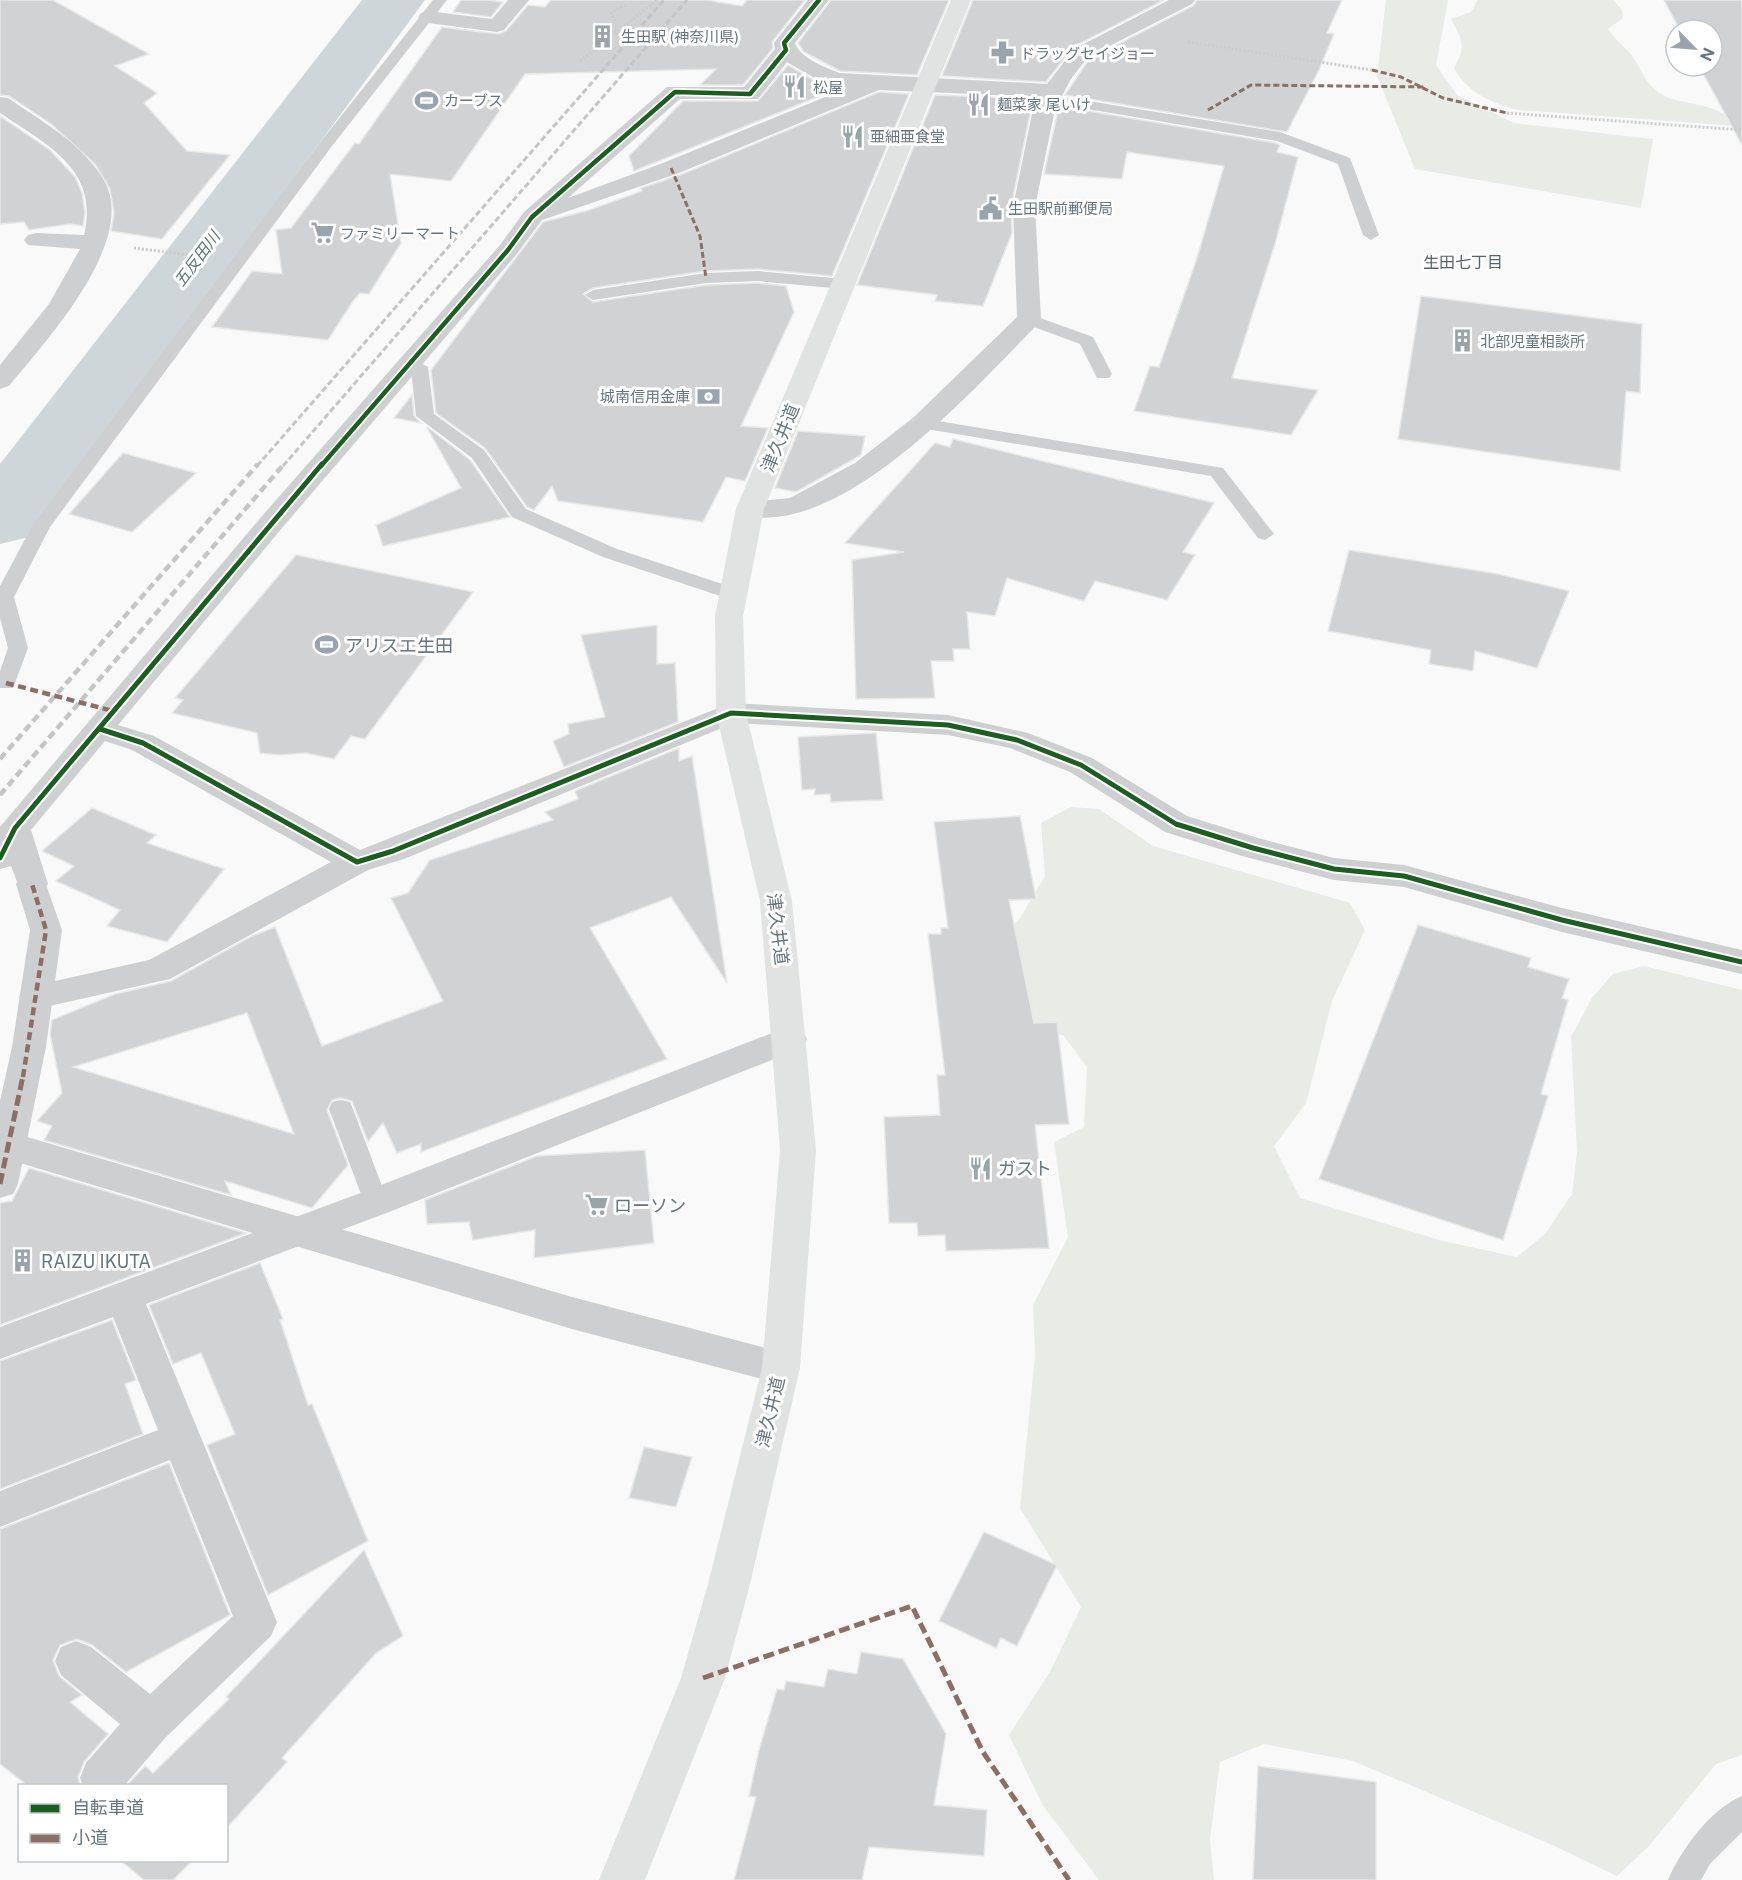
<svg xmlns="http://www.w3.org/2000/svg" width="1742" height="1880" font-family="'Public Sans','Noto Sans JP',sans-serif">
<style>
.green{fill:#e8ebe6}
.lines{fill:none;stroke-linecap:round;stroke-linejoin:round}
.river{fill:#ced6d9;fill-rule:evenodd}
.building{fill:#d0d2d3;stroke:#e8e8e8;stroke-width:1.5;fill-rule:evenodd}
.path{stroke:#cbcccd;stroke-width:3;stroke-dasharray:2 2;stroke-linecap:butt}
.service{fill:#cecfd0;fill-rule:evenodd}
.pedestrian{fill:#cecfd0;fill-rule:evenodd}
.minor{fill:#cecfd0;fill-rule:evenodd}
.tertiary{fill:#cecfd0;fill-rule:evenodd}
.primary{fill:#e1e2e2;fill-rule:evenodd}
.rail-far1{stroke:#c3c5c6;stroke-width:3;stroke-dasharray:6 3;stroke-linecap:butt}
.rail{stroke:#c3c5c6;stroke-width:4.5;stroke-dasharray:8 4.5;stroke-linecap:butt}
.quiet-far2{stroke:#8d6e63;stroke-width:3;stroke-dasharray:6 3;stroke-linecap:butt}
.quiet-far1{stroke:#8d6e63;stroke-width:4.5;stroke-dasharray:8 4.5;stroke-linecap:butt}
.quiet{stroke:#8d6e63;stroke-width:5;stroke-dasharray:11 5;stroke-linecap:butt}
.cycleway-far1-casing{stroke:#fff;stroke-width:8}
.cycleway-casing{stroke:#fff;stroke-width:9}
.cycleway-far1{stroke:#1b5e20;stroke-width:4.5}
.cycleway{stroke:#1b5e20;stroke-width:5}
.labels{text-anchor:middle;dominant-baseline:central;stroke-width:6;stroke-linejoin:round;paint-order:stroke}
.far-poi-label{font-size:15px;fill:#657683;stroke:#fff;text-anchor:start}
.far-water-label{font-size:16px;font-style:italic;fill:#60757c;stroke:#fff}
.far-neighbourhood-label{font-size:16px;fill:#57646e;stroke:#fff}
.street-label{font-size:18px;fill:#657683;stroke:#fff}
.poi-label{font-size:18px;fill:#657683;stroke:#fff;text-anchor:start}
</style>
<rect width="100%" height="100%" fill="#f9f9f9"/>
<g class="green">
<polygon points="1386,0 1448,0 1436,65 1457,95 1514,123 1653,139 1641,208 1415,169 1377,76"/>
<path d="M1478,0h135l9,10 1,8 -15,11c7,10 14,16 22,24 12,15 16,35 35,43 24,11 53,5 71,30l-217,-16c-28,-7 -51,-17 -65,-42 13,-22 8,-28 -3,-49l20,-7z"/>
<polygon points="1071,807 1099,809 1153,846 1350,903 1365,930 1332,1001 1306,1103 1274,1146 1300,1198 1443,1241 1517,1257 1545,1234 1572,1194 1577,1153 1571,1037 1592,998 1613,974 1644,966 1742,990 1742,1755 1716,1764 1649,1846 1617,1876 1548,1843 1353,1761 1264,1744 1220,1762 1210,1839 1214,1880 1099,1880 1042,1804 1009,1735 1050,1672 1081,1607 1020,1508 1035,1355 1033,1305 1068,1237 1054,1142 1084,1127 1087,1067 1064,1036 999,1004 982,950 1019,920 1045,876 1041,823"/>
</g>
<g class="lines">
<polygon class="river" points="362,0 425,0 29,537 0,544 0,464"/>
</g>
<g class="building">
<polygon points="0,0 53,0 149,54 115,66 157,93 144,103 187,151 230,155 162,239 111,231 114,213 110,189 95,164 51,124 9,96 0,95"/>
<polygon points="461,0 487,0 503,2 491,17 453,12"/>
<polygon points="551,0 706,0 742,6 747,0 805,0 772,42 773,48 743,85 700,85 716,69 525,74 451,181 390,174 401,243 369,294 360,293 353,301 328,340 212,327 252,271 282,274 276,230 291,228 355,143 359,144 442,27 498,34 506,31 528,5 545,7"/>
<polygon points="831,0 949,0 917,75 840,71 804,52 798,43"/>
<polygon points="973,0 1164,0 1073,47 1046,82 942,76"/>
<polygon points="1197,0 1342,0 1327,33 1334,34 1318,72 1287,132 1065,95 1089,59 1193,6"/>
<polygon points="1664,0 1742,0 1742,145 1699,66 1712,66 1712,30 1680,30"/>
<polygon points="788,65 815,81 840,88 634,171 629,156 683,101 758,101"/>
<polygon points="879,92 909,94 832,276 758,269 706,271 593,288 583,294 593,302 706,285 758,283 786,286 794,312 741,426 768,428 745,481 726,477 703,522 558,501 552,486 534,510 527,507 485,448 436,413 431,370 543,222 586,211 642,191 641,188 680,175"/>
<polygon points="935,95 1036,99 1031,109 1011,207 1012,233 983,306 935,301 937,295 857,285"/>
<polygon points="1059,106 1276,143 1280,145 1277,152 1298,157 1275,244 1232,378 1318,390 1291,435 1134,411 1150,366 1159,367 1197,258 1224,166 1127,152 1122,179 1044,174"/>
<polygon points="0,116 50,150 75,177 82,193 85,212 83,226 70,224 29,230 24,222 0,224"/>
<polygon points="1421,296 1642,324 1640,393 1626,391 1620,471 1398,439"/>
<polygon points="412,395 414,416 421,423 394,418"/>
<polygon points="426,426 470,460 510,517 383,546 376,525 461,488"/>
<polygon points="798,431 865,436 861,455 796,492 775,488"/>
<polygon points="953,439 1214,503 1183,552 1195,555 1167,600 1095,581 1084,601 1007,578 995,616 967,612 970,649 953,649 954,661 931,661 935,698 856,699 852,560 904,552 845,543 935,443 950,447"/>
<polygon points="123,453 196,473 132,532 69,514"/>
<polygon points="1349,550 1498,574 1569,591 1537,668 1475,651 1473,671 1429,664 1431,650 1328,631"/>
<polygon points="296,555 473,592 365,739 351,736 334,759 306,753 280,755 260,753 257,733 172,713 183,700 175,698"/>
<polygon points="657,625 657,664 675,663 678,722 564,767 553,741 569,734 568,724 605,717 581,635"/>
<polygon points="876,733 883,800 831,802 830,794 814,795 815,789 802,790 798,737"/>
<path d="M679,748v13l13,-5 35,227 -56,-86 -81,31 77,131 -246,93v-8l-24,9 -14,-30 -15,19 -16,-41 -11,-3 -9,2 -5,10 21,55 -36,43 -87,-27 6,14 -187,-55 8,-14 -15,-5 25,-28 -12,-59 2,-14 63,-26 56,-13 79,-44 25,-10 47,119 121,-45 -52,-103 17,-5 22,-33 123,-40 -8,-8 33,-13 -3,-8zM247,1013l47,121 -221,-67z"/>
<polygon points="92,808 156,835 147,843 224,869 167,942 107,926 120,910 56,881 74,866 42,851"/>
<polygon points="1020,816 1036,899 1009,900 1034,1023 1057,1022 1069,1124 1035,1125 1049,1248 946,1251 945,1235 918,1236 917,1223 889,1223 884,1117 940,1115 937,1075 945,1075 928,934 941,934 941,928 948,928 934,822"/>
<polygon points="1418,925 1531,958 1528,967 1569,979 1562,998 1568,1000 1541,1094 1548,1096 1503,1240 1319,1179"/>
<polygon points="645,1150 654,1243 534,1258 535,1230 473,1240 469,1222 427,1224 425,1200 537,1156"/>
<polygon points="29,1168 246,1233 0,1325 0,1203 12,1201"/>
<polygon points="260,1263 283,1319 280,1320 308,1405 312,1404 368,1541 268,1595 207,1445 235,1434 201,1353 173,1364 149,1305"/>
<polygon points="112,1320 136,1380 125,1384 143,1434 0,1489 0,1361"/>
<polygon points="644,1447 692,1457 676,1507 629,1498"/>
<polygon points="169,1463 230,1615 126,1672 92,1645 77,1639 60,1645 53,1660 59,1676 82,1695 70,1702 108,1734 84,1762 78,1777 80,1785 27,1785 0,1764 0,1529"/>
<polygon points="984,1532 1057,1565 1017,1646 1001,1638 996,1648 939,1621"/>
<polygon points="364,1550 403,1636 376,1653 282,1758 287,1762 232,1822 226,1828 226,1785 127,1785 145,1766 153,1773 229,1699 226,1697"/>
<polygon points="861,1652 903,1659 946,1734 934,1805 987,1810 984,1856 869,1847 862,1880 734,1880 756,1797 749,1796 759,1750 777,1689 784,1690 786,1681 824,1687 828,1669 857,1674"/>
<polygon points="1258,1766 1376,1782 1376,1880 1253,1880"/>
<polygon points="120,1860 193,1860 173,1880 144,1880"/>
</g>
<g class="lines">
<g class="path">
<polyline points="615,21 611,13 625,5"/>
<polyline points="1188,42 1372,70"/>
<polyline points="580,61 657,0"/>
<polyline points="1507,113 1742,130"/>
<polyline points="134,248 198,256"/>
</g>
<g class="service">
<polygon points="433,0 447,0 332,146 50,527 14,597 28,648 13,688 0,688 0,671 8,648 0,618 0,586 32,526 322,140"/>
<polygon points="1051,95 1280,132 1350,158 1379,235 1371,240 1363,235 1338,164 1277,141 1046,102 1044,99 1046,96"/>
<polygon points="758,271 843,279 851,284 843,289 758,281 706,283 593,300 585,295 593,290 706,273"/>
<polygon points="1029,314 1093,337 1112,374 1109,378 1097,378 1080,344 1023,323 1021,319 1023,315"/>
<polygon points="410,357 428,367 434,414 484,450 526,509 617,549 740,590 743,594 740,598 726,598 603,557 512,517 472,458 416,416 411,369 401,362"/>
<polygon points="920,418 1223,468 1274,534 1265,540 1258,538 1211,476 914,427 911,423"/>
<polygon points="341,1100 350,1102 353,1109 388,1202 385,1209 376,1212 367,1209 364,1202 329,1109 332,1102"/>
<path d="M1742,1796v36l-32,32 -9,16h-33c13,-31 43,-71 74,-84z"/>
</g>
<polygon class="pedestrian" points="32,873 43,876 62,930 46,1047 18,1184 13,1194 0,1198 0,1101 12,1047 30,930 16,884 21,876"/>
<g class="minor">
<polygon points="508,0 529,0 504,30 497,32 428,23 421,21 418,17 421,13 428,11 492,19"/>
<path d="M808,0h21l-34,43c5,15 31,25 45,30l207,11 27,-35 95,-49h26l-3,4 -104,53 -17,22 -16,30 -20,98 6,112 -3,5c-65,65 -196,216 -298,191l-4,-6 4,-6 50,-5 65,-35 59,-46 103,-100 -4,-110 20,-98 7,-12 -161,-7 -200,83 -137,47 -26,35 -234,273 -164,197 36,11 206,114 371,-147 217,12 80,18 64,25 95,58 71,22 76,20 70,7 158,43 180,42v24l-180,-42 -158,-45 -70,-7 -92,-24 -77,-24 -95,-60 -60,-24 -62,-13 -214,-12 -330,136 -36,11 -198,109 -134,30 -12,-3 -5,-9 5,-9 125,-28 182,-98 -199,-112 -27,-9 -74,89 17,54 -5,8 -11,3 -11,-3 -10,-26 -11,3v-42l262,-311 238,-271 24,-33 143,-125h77l31,-38 -1,-6zM787,62l29,17 31,9 -184,75 -95,35 112,-99h78z"/>
<path d="M0,97l8,1c27,19 58,36 80,61 7,7 17,21 20,30 22,61 -63,153 -99,197l-9,3v-24l49,-61 31,-55 -52,-4 -4,-5 4,-5 8,-2 48,2c16,-66 -37,-90 -84,-122z"/>
<polygon points="790,1026 802,1030 807,1039 802,1048 389,1212 146,1304 277,1622 271,1636 166,1737 124,1786 83,1786 80,1778 86,1763 120,1724 61,1675 55,1661 61,1647 76,1641 91,1647 150,1694 233,1616 170,1460 0,1527 0,1491 158,1430 113,1317 0,1359 0,1327 363,1192"/>
</g>
<polygon class="tertiary" points="0,1129 572,1297 781,1352 795,1356 800,1368 795,1380 781,1384 572,1329 0,1157"/>
<polygon class="primary" points="951,0 971,0 764,509 743,616 746,713 792,901 816,1150 800,1368 750,1584 725,1678 645,1880 599,1880 681,1678 708,1584 762,1368 780,1150 760,901 716,713 715,616 736,509"/>
<g class="rail-far1">
<polyline points="257,466 664,0"/>
<polyline points="283,466 687,0"/>
</g>
<g class="rail">
<polyline points="0,759 258,464"/>
<polyline points="0,795 284,464"/>
</g>
<g class="quiet-far2">
<polyline points="1372,70 1401,77 1443,98 1507,113"/>
<polyline points="1208,110 1251,85 1426,87"/>
<polyline points="671,168 700,236 706,278"/>
</g>
<g class="quiet-far1">
<polyline points="6,683 113,711"/>
<polyline points="23,1077 46,930 32,884"/>
</g>
<g class="quiet">
<polyline points="0,1184 23,1076"/>
<polyline points="703,1678 912,1606 983,1752 1069,1880"/>
</g>
<defs>
<polyline id="cycleway-far1" points="321,466 508,250 532,217 675,92 750,94 786,50 784,43 819,0"/>
<g id="cycleway">
<polyline points="100,729 143,743 357,862 393,851 731,713 948,725 1017,740 1081,765 1176,824 1253,848 1334,869 1404,876 1562,920 1742,962"/>
<polyline points="0,858 15,828 322,464"/>
</g>
</defs>
<use href="#cycleway-far1" class="cycleway-far1-casing"/>
<use href="#cycleway" class="cycleway-casing"/>
<use href="#cycleway-far1" class="cycleway-far1"/>
<use href="#cycleway" class="cycleway"/>
</g>
<defs>
<symbol id="building-bare" viewBox="-9 -9 18 18"><path d="M-4-6H4V6H1V3H-1V6H-4ZM-2.5-4.3h1.7v1.8h-1.7ZM.8-4.3h1.7v1.8H.8ZM-2.5-1h1.7V.8h-1.7ZM.8-1h1.7V.8H.8Z" fill="#99a4ac" stroke="#fff" stroke-width="2.5" paint-order="stroke"/></symbol>
<symbol id="pharmacy-bare" viewBox="-9 -9 18 18"><path d="M-2-6h4v4h4v4h-4v4h-4v-4h-4v-4h4Z" fill="#99a4ac" stroke="#fff" stroke-width="2.5" paint-order="stroke"/></symbol>
<symbol id="restaurant-bare" viewBox="-9 -9 18 18"><path d="M-5-6h1v4h1v-4h1v4h1v-4h1v5L-1.5 .5V6h-2V.5L-5-1ZM5-6V6H3V1.5H1.5Q1.5-4 5-6Z" fill="#99a4ac" stroke="#fff" stroke-width="2.5" paint-order="stroke"/></symbol>
<symbol id="stadium-bare" viewBox="-9 -9 18 18"><path d="M0-5a6.5 5 0 1 0 0 10a6.5 5 0 1 0 0-10ZM-3.5-1.8h7v3.6h-7Z" fill="#99a4ac" stroke="#fff" stroke-width="2.5" paint-order="stroke"/></symbol>
<symbol id="civic-bare" viewBox="-9 -9 18 18"><path d="M-.6-6.5H3V-4.5H.6V-3L4-1V1h2V6H-6V1h2V-1L-.6-3ZM-1.2 2.5V6h2.4V2.5Z" fill="#99a4ac" stroke="#fff" stroke-width="2.5" paint-order="stroke"/></symbol>
<symbol id="supermarket-bare" viewBox="-9 -9 18 18"><path d="M-6-5.5h2.5l.6 2H6L4.5 2H-2.5L-4.4-4H-6ZM-1.5 3.2a1.3 1.3 0 1 0 .1 0ZM3 3.2a1.3 1.3 0 1 0 .1 0Z" fill="#99a4ac" stroke="#fff" stroke-width="2.5" paint-order="stroke"/></symbol>
<symbol id="bank-bare" viewBox="-9 -9 18 18"><path d="M-6-4H6V4H-6ZM0-2.3a2.3 2.3 0 1 0 0 4.6a2.3 2.3 0 1 0 0-4.6Z" fill="#99a4ac" stroke="#fff" stroke-width="2.5" paint-order="stroke"/></symbol>
</defs>
<g fill-rule="evenodd">
<use href="#building-bare" x="586" y="20" width="33" height="33"/>
<use href="#pharmacy-bare" x="986" y="36" width="33" height="33"/>
<use href="#restaurant-bare" x="778" y="70" width="33" height="33"/>
<use href="#stadium-bare" x="410" y="84" width="33" height="33"/>
<use href="#restaurant-bare" x="962" y="88" width="33" height="33"/>
<use href="#restaurant-bare" x="836" y="120" width="33" height="33"/>
<use href="#civic-bare" x="974" y="192" width="33" height="33"/>
<use href="#supermarket-bare" x="306" y="216" width="33" height="33"/>
<use href="#building-bare" x="1446" y="324" width="33" height="33"/>
<use href="#bank-bare" x="692" y="380" width="33" height="33"/>
<use href="#stadium-bare" x="310" y="628" width="33" height="33"/>
<use href="#restaurant-bare" x="964" y="1152" width="33" height="33"/>
<use href="#supermarket-bare" x="580" y="1188" width="33" height="33"/>
<use href="#building-bare" x="6" y="1244" width="33" height="33"/>
</g>
<g class="labels">
<g class="far-poi-label">
<text x="621" y="36">生田駅 (神奈川県)</text>
<text x="1020" y="53">ドラッグセイジョー</text>
<text x="813" y="87">松屋</text>
<text x="444" y="100">カーブス</text>
<text x="997" y="104">麺菜家 尾いけ</text>
<text x="870" y="136">亜細亜食堂</text>
<text x="1008" y="208">生田駅前郵便局</text>
<text x="340" y="233">ファミリーマート</text>
<text x="1480" y="341">北部児童相談所</text>
<text x="690" y="396" text-anchor="end">城南信用金庫</text>
</g>
<g class="far-water-label">
<text transform="translate(197 259) rotate(-53)">五反田川</text>
</g>
<g class="far-neighbourhood-label">
<text x="1463" y="262">生田七丁目</text>
</g>
<g class="street-label">
<text transform="translate(780 438) rotate(-68)">津久井道</text>
<text transform="translate(778 929) rotate(83)">津久井道</text>
<text transform="translate(770 1412) rotate(-77)">津久井道</text>
</g>
<g class="poi-label">
<text x="345" y="645">アリスエ生田</text>
<text x="998" y="1168">ガスト</text>
<text x="614" y="1205">ローソン</text>
<text x="41" y="1261">RAIZU IKUTA</text>
</g>
</g>
<rect x="18" y="1784" width="210" height="78" fill="#ffffff" stroke="#c1c8cd" stroke-width="1.5"/>
<rect x="30" y="1804" width="30" height="9" fill="#1b5e20" stroke="#c1c8cd" stroke-width="1.5"/>
<text x="72" y="1814" font-size="18" fill="#657683">自転車道</text>
<rect x="30" y="1834" width="30" height="9" fill="#8d6e63" stroke="#c1c8cd" stroke-width="1.5"/>
<text x="72" y="1844" font-size="18" fill="#657683">小道</text>
<g transform="translate(1694 48) rotate(115)"><circle r="28" fill="#ffffff" stroke="#c1c8cd" stroke-width="1.5"/>
<path d="M0-4.5L10 22L0 15L-10 22Z" fill="#99a4ac"/>
<text y="-9" font-size="16" font-weight="bold" text-anchor="middle" fill="#657683">N</text>
</g>
</svg>
